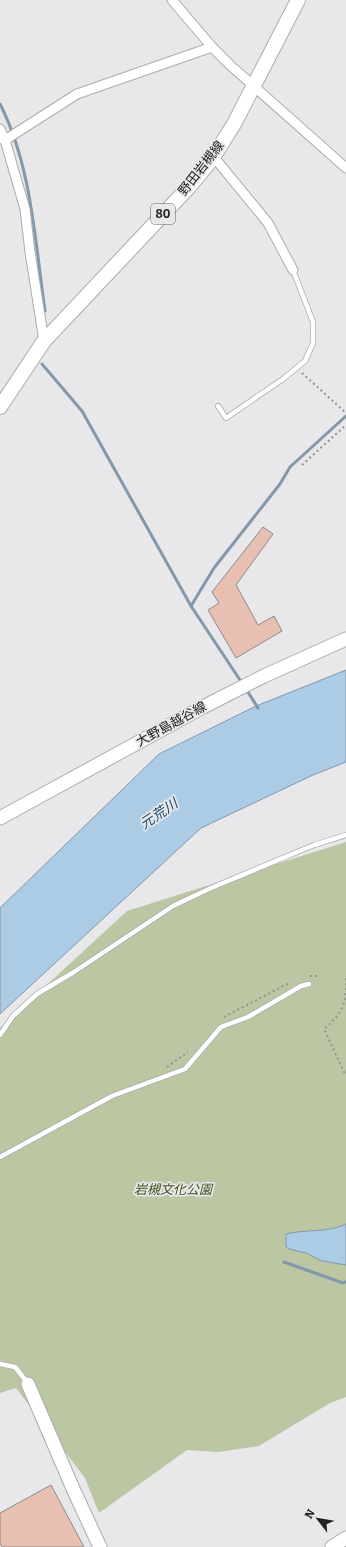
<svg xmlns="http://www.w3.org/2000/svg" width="346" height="1547" font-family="Bitter,'Noto Sans JP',serif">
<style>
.green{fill:#bbc6a3}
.water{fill:#accbe5;stroke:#8398aa}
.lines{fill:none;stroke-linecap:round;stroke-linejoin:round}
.stream{stroke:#8398aa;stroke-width:3}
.building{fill:#e8c0b2;stroke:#8b8a89}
.lane-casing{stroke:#abacad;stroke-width:6}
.street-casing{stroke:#abacad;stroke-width:11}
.secondary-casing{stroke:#abacad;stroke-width:15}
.primary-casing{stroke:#abacad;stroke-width:16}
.path{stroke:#939394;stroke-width:2;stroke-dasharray:2 3;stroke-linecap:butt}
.lane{stroke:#fff;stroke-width:4.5}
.street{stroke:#fff;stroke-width:9}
.secondary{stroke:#fff;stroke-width:13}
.primary{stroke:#fff;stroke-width:14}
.labels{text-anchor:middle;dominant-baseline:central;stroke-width:3.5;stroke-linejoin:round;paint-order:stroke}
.shield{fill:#e8e8ea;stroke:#5d5d5e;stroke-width:1}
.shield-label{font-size:12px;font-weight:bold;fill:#222}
.street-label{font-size:13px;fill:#222;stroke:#e8e8ea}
.park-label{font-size:13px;font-style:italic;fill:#43521c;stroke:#e8e8ea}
.water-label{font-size:14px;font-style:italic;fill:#174a6d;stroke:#e8e8ea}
</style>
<rect width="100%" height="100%" fill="#e8e8ea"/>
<polygon class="green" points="346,842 346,1397 330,1403 259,1446 218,1452 187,1450 99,1513 85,1478 16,1388 0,1393 0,1028 127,911"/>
<g class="water">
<polygon points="346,670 346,762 313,775 201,828 0,1014 0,908 159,754 256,706"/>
<path d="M346,1224v41l-24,-4 -16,-8 -17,-4 -3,-2v-13c19,-5 42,-1 60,-10z"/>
</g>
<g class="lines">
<g class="stream">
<path d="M0,104c32,63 35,138 45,207"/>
<polyline points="42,364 82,411 191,606 242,683"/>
<polyline points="191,606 214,568 280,484 290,467 346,416"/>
<polyline points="246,689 258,708"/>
<polyline points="284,1262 343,1283 346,1282"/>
</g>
</g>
<g class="building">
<polygon points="263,527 273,534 236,585 258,625 274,616 282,631 236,658 208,610 219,603 212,592"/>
<polygon points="51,1485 84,1547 2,1547 0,1543 0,1513"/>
</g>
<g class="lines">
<defs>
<g id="lane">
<polyline points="218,406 226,418 283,379 305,361 313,343 313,322 293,270"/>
<polyline points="0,1035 13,1016 37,994 74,972 173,906 211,888 314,845 346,835"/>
<polyline points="0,1157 112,1096 185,1069 221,1027 248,1017 301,986 309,984"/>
<polyline points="0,1364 15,1367 27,1382"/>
</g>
<g id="street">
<polyline points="172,0 212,47 230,65 346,168"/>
<polyline points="0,129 5,140 25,209 30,252 44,341"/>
<polyline points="0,138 5,140 77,94 212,47"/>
<polyline points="213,156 268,223 293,270"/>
</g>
<g id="secondary">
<polyline points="0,818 203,707 264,676 346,639"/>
<polyline points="28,1384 74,1491 100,1547"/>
<polyline points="332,1547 346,1538"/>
</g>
<polyline id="primary" points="0,407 44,341 189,187 212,159 234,124 298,0"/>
</defs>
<use href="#lane" class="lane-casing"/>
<use href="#street" class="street-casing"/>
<use href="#secondary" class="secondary-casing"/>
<use href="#primary" class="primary-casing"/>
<g class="path">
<polyline points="302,373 346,413"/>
<polyline points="302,465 346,425"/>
<polyline points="310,976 320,976"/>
<path d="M346,978c0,26 -2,34 -22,51l22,47"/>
<polyline points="224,1017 289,983"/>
<polyline points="167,1067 188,1052"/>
</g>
<use href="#lane" class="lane"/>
<use href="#street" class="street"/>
<use href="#secondary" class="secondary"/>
<use href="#primary" class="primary"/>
</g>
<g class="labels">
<rect class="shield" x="151" y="204" width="24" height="20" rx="3"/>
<g class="shield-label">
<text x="163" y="214">80</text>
</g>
<g class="street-label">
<text transform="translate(201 168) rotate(-52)">野田岩槻線</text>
<text transform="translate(171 724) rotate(-29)">大野島越谷線</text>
</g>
<g class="park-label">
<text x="173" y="1189">岩槻文化公園</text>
</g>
<g class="water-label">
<text transform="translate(159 814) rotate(-34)">元荒川</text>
</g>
</g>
<g transform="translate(318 1519) rotate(301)" stroke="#e8e8ea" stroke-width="3" paint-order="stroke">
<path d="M0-3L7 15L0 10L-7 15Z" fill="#222222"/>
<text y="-6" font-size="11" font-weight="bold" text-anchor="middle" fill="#222222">N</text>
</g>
</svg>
